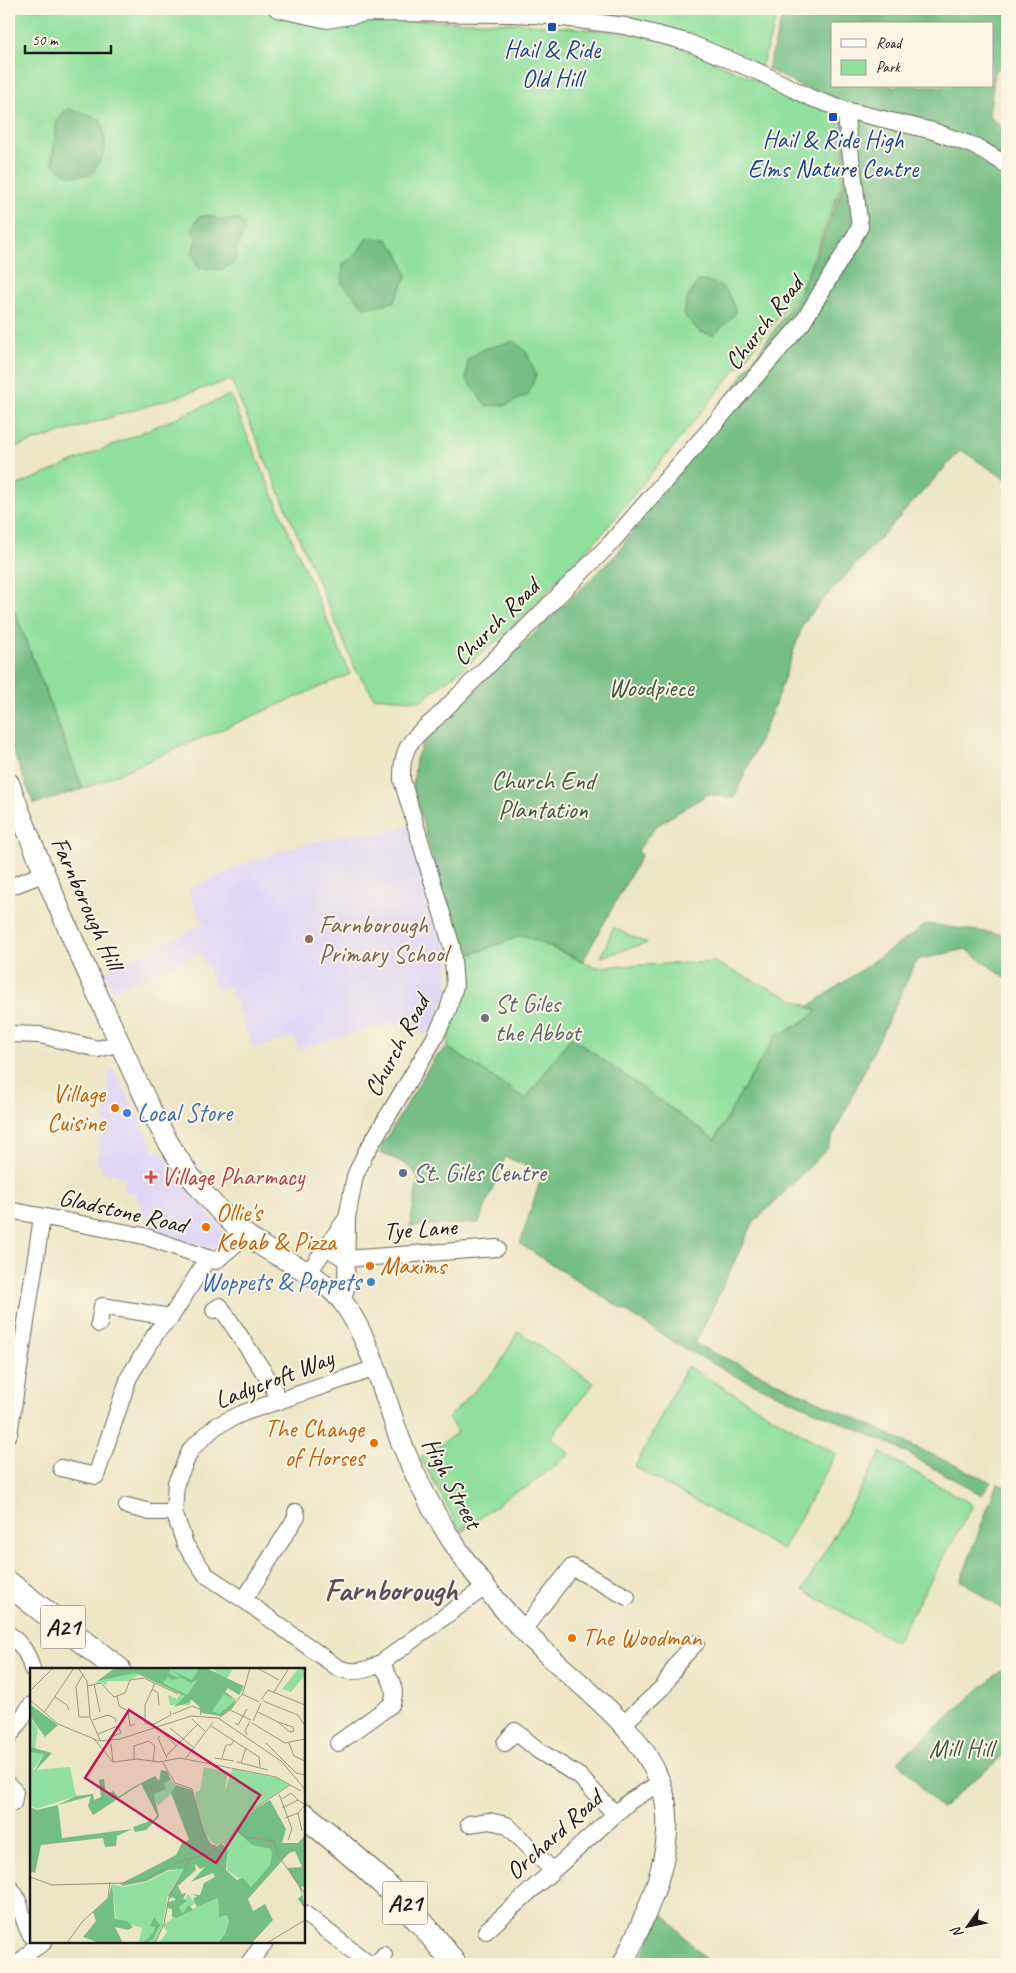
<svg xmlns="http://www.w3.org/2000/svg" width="1016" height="1973" font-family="Caveat,sans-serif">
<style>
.built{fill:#ded5f5}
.green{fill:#91e09f;stroke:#567e5e}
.forest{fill:#74be86;stroke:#486d51;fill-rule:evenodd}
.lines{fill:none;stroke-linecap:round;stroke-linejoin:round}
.minor-casing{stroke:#656358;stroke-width:18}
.major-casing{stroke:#656358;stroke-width:22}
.highway-casing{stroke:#656358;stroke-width:26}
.minor{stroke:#fff;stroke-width:16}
.major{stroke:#fff;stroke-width:20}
.highway{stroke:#fff;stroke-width:24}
.transit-dot{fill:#1a4fb4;stroke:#fcf5e5;stroke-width:2}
.education-dot{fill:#8d6e63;stroke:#fcf5e5;stroke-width:2}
.worship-dot{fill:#6b7280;stroke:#fcf5e5;stroke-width:2}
.food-dot{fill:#e8710a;stroke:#fcf5e5;stroke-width:2}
.shop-dot{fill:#3f7fe0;stroke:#fcf5e5;stroke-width:2}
.service-dot{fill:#5c6f8a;stroke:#fcf5e5;stroke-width:2}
.health-dot{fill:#e0444e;stroke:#fcf5e5;stroke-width:2}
.labels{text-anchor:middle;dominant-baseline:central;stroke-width:4;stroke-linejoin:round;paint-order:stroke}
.shield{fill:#fcf5e5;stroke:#5f5d58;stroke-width:1}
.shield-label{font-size:24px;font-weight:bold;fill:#1c1c1c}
.transit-label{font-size:25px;fill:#164399;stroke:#fcf5e5}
.street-label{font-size:25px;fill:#1c1c1c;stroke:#fcf5e5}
.park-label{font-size:25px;fill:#3f5743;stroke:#fcf5e5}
.education-label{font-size:25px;fill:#785e54;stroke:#fcf5e5;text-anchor:start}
.worship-label{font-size:25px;fill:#5b616d;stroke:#fcf5e5;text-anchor:start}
.food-label{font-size:25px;fill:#c56008;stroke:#fcf5e5;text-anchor:start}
.shop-label{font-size:25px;fill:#366cbe;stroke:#fcf5e5;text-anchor:start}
.service-label{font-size:25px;fill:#4e5e75;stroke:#fcf5e5;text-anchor:start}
.health-label{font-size:25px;fill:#be3a42;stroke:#fcf5e5;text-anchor:start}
.district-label{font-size:30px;font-weight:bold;fill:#5a4c5d;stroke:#fcf5e5}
.inset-road{fill:none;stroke:#999582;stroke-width:1}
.view{fill:#c2185b;fill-opacity:0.15;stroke:#c2185b;stroke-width:2.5}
.inset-edge{fill:none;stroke:#1c1c1c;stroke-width:2.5}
</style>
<rect width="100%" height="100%" fill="#fcf5e5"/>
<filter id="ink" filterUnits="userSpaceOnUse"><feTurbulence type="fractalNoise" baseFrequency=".02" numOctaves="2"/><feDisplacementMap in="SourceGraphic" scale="10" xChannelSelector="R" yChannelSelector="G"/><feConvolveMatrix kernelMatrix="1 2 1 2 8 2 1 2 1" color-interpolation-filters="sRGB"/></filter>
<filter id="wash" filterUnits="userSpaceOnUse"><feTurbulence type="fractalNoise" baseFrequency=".0096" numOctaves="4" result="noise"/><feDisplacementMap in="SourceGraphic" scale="20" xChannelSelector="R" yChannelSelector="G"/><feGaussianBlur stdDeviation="1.12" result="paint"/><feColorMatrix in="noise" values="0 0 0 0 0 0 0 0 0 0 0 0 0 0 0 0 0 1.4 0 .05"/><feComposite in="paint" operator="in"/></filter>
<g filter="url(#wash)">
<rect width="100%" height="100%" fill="#ede6c6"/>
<g class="built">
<polygon points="412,824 448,954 448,994 428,1035 392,1023 298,1049 295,1037 253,1048 229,987 218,991 200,953 113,991 104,971 204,925 188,890 240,866 299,845 362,833 377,835"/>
<polygon points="109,1070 114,1071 128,1095 155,1152 160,1149 172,1168 228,1237 217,1252 150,1227 135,1193 123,1193 126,1178 101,1171 103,1166 96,1163 105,1117"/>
</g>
<g class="green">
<polygon points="9,9 259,9 326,24 365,19 518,23 620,32 669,42 838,116 842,184 800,291 601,535 506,634 421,701 374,697 356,670 231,380 9,449"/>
<polygon points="588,9 779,9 761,67 690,36"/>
<polygon points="230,395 350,674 83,789 9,597 9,489"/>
<polygon points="613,928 616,929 647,943 601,957"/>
<polygon points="523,935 595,967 714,962 818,1011 789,1031 777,1034 739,1096 715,1140 571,1037 526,1099 447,1047 467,956"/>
<polygon points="518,1331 594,1383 551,1437 570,1454 526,1488 514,1492 461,1532 474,1517 460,1530 421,1458 458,1432 448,1418 498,1367"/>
<polygon points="687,1366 836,1454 782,1550 635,1467"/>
<polygon points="881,1453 973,1505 896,1642 803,1590"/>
</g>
<g class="forest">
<path d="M784,9h223v54l-12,8 -6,44 18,19v346l-46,-30 -140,152 -18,22 -30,86 -39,88 -26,-4 -52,32 -18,24 3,6 -58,105 -60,-26 -56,21 1,-5 -14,-11 -41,-154 3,-27 9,-20 192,-185 184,-262 43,-107 -3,-71 -28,-21 -45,-24zM832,24h160v62h-160z"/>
<path d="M69,108c8,6 21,7 31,11 9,29 8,32 -10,56l-21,1 -17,-13 5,-44z"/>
<polygon points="211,215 219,220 239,219 245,226 233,264 222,269 199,268 192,255 196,237 192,229 199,217"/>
<polygon points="367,238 387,239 398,253 407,275 394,302 365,308 342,283 343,264 356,254"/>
<path d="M698,281c25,1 31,9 38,32l-22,22 -14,-3 -17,-18 4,-15z"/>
<polygon points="514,341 527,353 536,375 528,395 506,405 486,406 466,378 468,359 484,349"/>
<polygon points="9,597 83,789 34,804 9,741"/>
<path d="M927,924l80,11v44l-41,-30 -49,11 -90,189 -75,76 -57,119 296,138 -9,13 -92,-51 -156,-69 -52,-28 -162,-103 23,-72 -38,-15 -26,66 -69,3 8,-47c-4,-14 -24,-20 -37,-26v-9l5,-5 48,-80 13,-12 79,52 45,-62 144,103 24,-44 38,-62c17,-4 27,-13 40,-23l-9,-4z"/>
<polygon points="997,1483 1007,1488 1007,1613 961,1580"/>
<polygon points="1007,1665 1007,1752 941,1809 898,1761"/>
<polygon points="662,1914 667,1918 710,1964 638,1964"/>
</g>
</g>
<g filter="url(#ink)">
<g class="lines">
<defs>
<g id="minor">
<polyline points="277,9 327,20 367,13 512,14 548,16 625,26 687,42 761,73 811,98 845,110 933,131 977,147 1007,165"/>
<polyline points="9,887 46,873"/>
<polyline points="9,1034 40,1035 98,1049 120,1043"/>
<polyline points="9,1210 144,1236 216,1261 246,1235"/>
<polyline points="326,1247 345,1259 497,1248"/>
<path d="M308,1273l39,-55 8,-42 10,-22 69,-115 14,-29 7,-24 -3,-39 -50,-167c-1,-33 9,-41 33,-61l175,-175 193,-222 57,-95 -15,-117"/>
<polyline points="342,1301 346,1289 347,1218"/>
<polyline points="214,1310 220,1306 273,1386 278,1402"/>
<polyline points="99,1324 102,1306 171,1317"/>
<path d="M376,1368l-133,45 -27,13 -25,23 -15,34 -2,29 11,32 21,31 38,25 94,68c16,6 29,3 43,-5l104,-76"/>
<polyline points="9,1434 42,1217"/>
<polyline points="61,1468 96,1476 129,1377 158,1330 171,1317 208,1258"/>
<polyline points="127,1506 150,1512 174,1512"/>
<polyline points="244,1600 297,1516 296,1512"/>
<polyline points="523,1630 572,1567 627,1597"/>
<path d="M9,1634c13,11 19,19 23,35"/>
<polyline points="622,1725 664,1686 678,1662 696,1643"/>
<polyline points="9,1737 31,1705"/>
<path d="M338,1743l53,-38c8,-16 -2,-28 -10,-42"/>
<polyline points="505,1743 515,1731 539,1751 579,1776 615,1814"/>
<polyline points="9,1785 15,1792 13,1803"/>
<polyline points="469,1824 489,1821 507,1825 552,1870"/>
<path d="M9,1887c13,11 12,34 22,48"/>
<polyline points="304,1913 369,1964"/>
<polyline points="486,1931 630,1801 660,1783"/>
<polyline points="19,1964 32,1950 44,1942"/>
<polyline points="248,1964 265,1942"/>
<polyline points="376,1964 384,1955"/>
</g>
<path id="major" d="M9,783c30,82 66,162 102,241 27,58 50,118 91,167 18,22 39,42 63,57 27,17 61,30 80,57 28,41 39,91 56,137 16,40 39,83 64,118 23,32 50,64 79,91 41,39 95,76 116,131 23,59 -13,130 -37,182"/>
<g id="highway">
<polyline points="9,1584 118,1669"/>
<path d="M304,1815c56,45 108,90 150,149"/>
</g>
</defs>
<use href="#minor" class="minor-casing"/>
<use href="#major" class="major-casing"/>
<use href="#highway" class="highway-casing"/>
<use href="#minor" class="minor"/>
<use href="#major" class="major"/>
<use href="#highway" class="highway"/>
</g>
</g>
<g class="transit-dot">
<rect x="547" y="22" width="10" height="10" rx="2.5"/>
<rect x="828" y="112" width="10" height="10" rx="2.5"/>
</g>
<circle class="education-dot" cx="309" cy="939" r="5"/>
<circle class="worship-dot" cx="485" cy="1018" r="5"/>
<g class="food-dot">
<circle cx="115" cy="1108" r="5"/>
<circle cx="206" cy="1227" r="5"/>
<circle cx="370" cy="1266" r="5"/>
<circle cx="374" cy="1443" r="5"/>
<circle cx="572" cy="1638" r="5"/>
</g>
<g class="shop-dot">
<circle cx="127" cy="1113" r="5"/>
<circle cx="371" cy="1282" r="5"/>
</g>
<circle class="service-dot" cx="403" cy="1173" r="5"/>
<path class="health-dot" d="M148.5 1169.5h5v5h5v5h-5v5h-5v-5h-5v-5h5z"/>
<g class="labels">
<g class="shield">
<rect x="40.5" y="1605.5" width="45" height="43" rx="4"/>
<rect x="382.5" y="1881.5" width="45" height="43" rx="4"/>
</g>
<g class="shield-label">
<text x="63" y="1627">A21</text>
<text x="405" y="1903">A21</text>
</g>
<g class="transit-label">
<text x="552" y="50">Hail &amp; Ride<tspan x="552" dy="29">Old Hill</tspan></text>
<text x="833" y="140">Hail &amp; Ride High<tspan x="833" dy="29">Elms Nature Centre</tspan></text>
</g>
<g class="street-label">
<text transform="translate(764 323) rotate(-52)">Church Road</text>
<text transform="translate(496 622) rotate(-45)">Church Road</text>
<text transform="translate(87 903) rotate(66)">Farnborough Hill</text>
<text transform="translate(397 1046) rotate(-62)">Church Road</text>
<text transform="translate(123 1211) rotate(13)">Gladstone Road</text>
<text transform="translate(420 1229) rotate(-4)">Tye Lane</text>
<text transform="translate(274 1379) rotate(-21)">Ladycroft Way</text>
<text transform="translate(452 1483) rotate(62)">High Street</text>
<text transform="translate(554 1835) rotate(-42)">Orchard Road</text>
</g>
<g class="park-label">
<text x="651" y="688">Woodpiece</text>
<text x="543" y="781">Church End<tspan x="543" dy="29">Plantation</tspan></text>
<text x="961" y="1749">Mill Hill</text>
</g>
<g class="education-label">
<text x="319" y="925">Farnborough<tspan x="319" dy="29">Primary School</tspan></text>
</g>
<g class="worship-label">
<text x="495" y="1004">St Giles<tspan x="495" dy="29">the Abbot</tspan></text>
</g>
<g class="food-label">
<text x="105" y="1094" text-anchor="end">Village<tspan x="105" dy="29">Cuisine</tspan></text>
<text x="216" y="1213">Ollie's<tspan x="216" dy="29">Kebab &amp; Pizza</tspan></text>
<text x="380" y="1266">Maxims</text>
<text x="364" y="1429" text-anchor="end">The Change<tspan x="364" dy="29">of Horses</tspan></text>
<text x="582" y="1638">The Woodman</text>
</g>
<g class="shop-label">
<text x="137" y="1113">Local Store</text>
<text x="361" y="1282" text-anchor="end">Woppets &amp; Poppets</text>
</g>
<g class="service-label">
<text x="413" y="1173">St. Giles Centre</text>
</g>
<g class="health-label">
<text x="161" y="1177">Village Pharmacy</text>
</g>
<g class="district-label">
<text x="391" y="1590">Farnborough</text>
</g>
</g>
<g transform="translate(30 1668)">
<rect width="275" height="275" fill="#ede6c6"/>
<path d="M86,0h90l11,5 -4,-5h16l3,2 -5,9 17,7 -1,4 -3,4 -13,-6 -2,4 11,8 -4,8 -15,8 -16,-7 -9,-9 -3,5h-19l-2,-10 9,4 3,-5 -40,-20 -12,7h-21l-1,5 -4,-4 -7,1zM269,0h6v7l-14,17 -9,-3zM0,49l8,11 -3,20 9,6 -11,16 37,-3 6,29 -39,13 -7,-3zM174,99l24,5 -4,22 8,-25 45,9 12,7 -38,25 -20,25 -15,11 -10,-10 -10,-34 -1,-9 5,-3zM141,112l5,5 -1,5 -17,16 -5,-12 13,-5 -2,-6zM207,164l15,13 18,4 3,6 -3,10 -19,22 -24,-17 1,-20 -5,-7zM155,201l-17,25 -5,30 -8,19h-16l3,-15 -26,-9 -4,-35 11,3 24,-5 21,-11zM158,226l7,9 -12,10 -4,-6 8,-6h-3zM188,230l1,18 8,-1 2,6 -4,13 -9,9h-57l8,-11 -4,-6 3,-5 -1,3 9,-7z" fill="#91e09f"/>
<path d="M85,0h56l-2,5 7,4h5l-10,-7 21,10 7,-12h7l37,18 -4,9 -11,-7 -3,4 10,7 -11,-5 -12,17 7,3 17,-14 -4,8 -11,8 -13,-2 -6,-1 -3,-7 -8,-7 -3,4 -14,4 11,-11 -49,-23 -39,8zM138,8l3,4 11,-2 9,5 7,-4 -11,16 -24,-12zM1,37l27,20 -13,12 -15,-21zM0,79l22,6 -18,19 10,-18 -14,-2zM131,102l6,1 4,9 -7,3 2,6 -12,5 5,23 -13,13 -11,2 -2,-5 22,-8 2,-4 -16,-31 -48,31 -5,-9 3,-10 -33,9 18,-9 17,-2 1,6 7,-3 -2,-17 5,-1 2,15 7,-3 5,6 19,-12 18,-9 4,5zM146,117l16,5 14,46 5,8 6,3 5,-3 6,6 -2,20 11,10 6,-2 8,9 19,-22 2,-12 -2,-4 -18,-4 -16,-14 17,-21 17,-10 16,29 -4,14h16l7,-8v51l-4,1 4,22 -7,-10 4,-4 -3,-8 -12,-19 15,-1 -7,-16 -6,2 -41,46 5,12 12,-7 8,16 -21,23h-35l8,-9 4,-13 -2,-6 -8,2 -1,-19 -21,9 -4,-8 4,-3 -7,-2 10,1 4,-12 11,-6 -2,-4 -22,9 14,-15 -5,2 -5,-5 1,6 -18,16 4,8 5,-1 -4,5 4,3 -8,6 4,6 6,-8 4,5 -17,8 -4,-1v-8l-5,-1 1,-6 8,-2 -4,-3 -2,2 -2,-4 17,-26 -17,1 -21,11 -24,5 -3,-2 56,-29 6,-12 7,-3 -18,-47zM28,137l4,33 70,-9 -15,7 -1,10 -11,1 -2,-9 -62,7 -6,28 -5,-2v-64l7,3zM82,216l3,35 12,2 6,6 -5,3 -13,-3 8,16h-23l-17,-6 13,-16 -3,-9 15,-13zM124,249l6,8 -7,14 -10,4 10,-10 2,-6 -5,-1z" fill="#74be86" fill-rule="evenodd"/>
<path class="inset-road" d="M48,0l9,13 3,36 10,23M227,0l22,12M53,6l-7,13 3,30h11M125,15l-10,22v19h9l17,-9 -1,-4M64,16l6,28M57,18l14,-3 13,14 11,-4 5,-13 14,-2 34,16M122,21l6,4 1,13M0,23l23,-23M244,24l15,-24M212,26l17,8M87,28l2,10 9,5 2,15 5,-2M25,29l12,8 2,5M0,32l28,24 41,17 21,-2 71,-23 27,2 63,43 23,27 1,6M231,32l7,-10 37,15M233,33l35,14 7,11M200,42l21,10M228,44l20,10M14,45l30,-45M143,46l19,-8 8,3 1,6M189,50l11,-8 13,-17 7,-25M162,51l13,12M63,52l15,-5 7,3 1,4M223,53l8,-18M248,54l15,5 1,4 -4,1zM205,55l3,2 9,-16M222,55l33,20 20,-4M181,58l48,31 1,10M140,60l23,19M132,64l15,14M68,66l20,-8 3,7 -8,3M217,67l-2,-4 5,-10M130,68l-2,2 9,20M64,71l19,23 24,-3 22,3 21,-4 96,19 25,14M236,75l30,30 9,2M259,75l5,13 11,5M81,76l2,18M137,87l31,-31M156,90l27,-36M185,90l19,3M192,90l4,-13h5l3,-5M104,91v-13l15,-5 6,5 -2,15M132,93l13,22 17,6 12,46 4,8 8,4M207,94l31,8M211,95l5,-15M249,126l13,35 -4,11M252,131l9,-6 7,7M252,140l16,-8M268,145l4,18M255,150l13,-5 7,-8 -7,-5M207,161l9,8 28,4 4,14 27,39M0,209l22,8 72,-2 22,-4 32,-17 30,-8 23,-18 18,-24 41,-27M37,275l15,-21 26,-24 2,-16M125,275l9,-19 5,-27 21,-38M237,275l38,-23"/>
<path class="view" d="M99,42l131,85 -44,68 -131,-85z"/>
<rect width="275" height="275" class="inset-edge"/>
</g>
<rect width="1016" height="1973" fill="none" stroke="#fcf5e5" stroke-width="30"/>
<rect x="831" y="22" width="162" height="65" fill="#fcf5e5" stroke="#a29e95"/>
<rect x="841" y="39" width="25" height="8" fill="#ffffff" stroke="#a29e95"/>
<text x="876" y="48" font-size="15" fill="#1c1c1c">Road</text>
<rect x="841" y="60" width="25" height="15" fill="#91e09f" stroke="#a29e95"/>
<text x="876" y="72" font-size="15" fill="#1c1c1c">Park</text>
<g transform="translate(968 1926) rotate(237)" stroke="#fcf5e5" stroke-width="4" paint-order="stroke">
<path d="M0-4L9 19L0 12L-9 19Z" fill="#1c1c1c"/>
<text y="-8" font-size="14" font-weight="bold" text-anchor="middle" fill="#1c1c1c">N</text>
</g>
<path d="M25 45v8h86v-8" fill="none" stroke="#1c1c1c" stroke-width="2.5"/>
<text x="32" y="45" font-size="15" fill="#1c1c1c" stroke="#fcf5e5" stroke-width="4" paint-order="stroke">50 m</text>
</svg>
